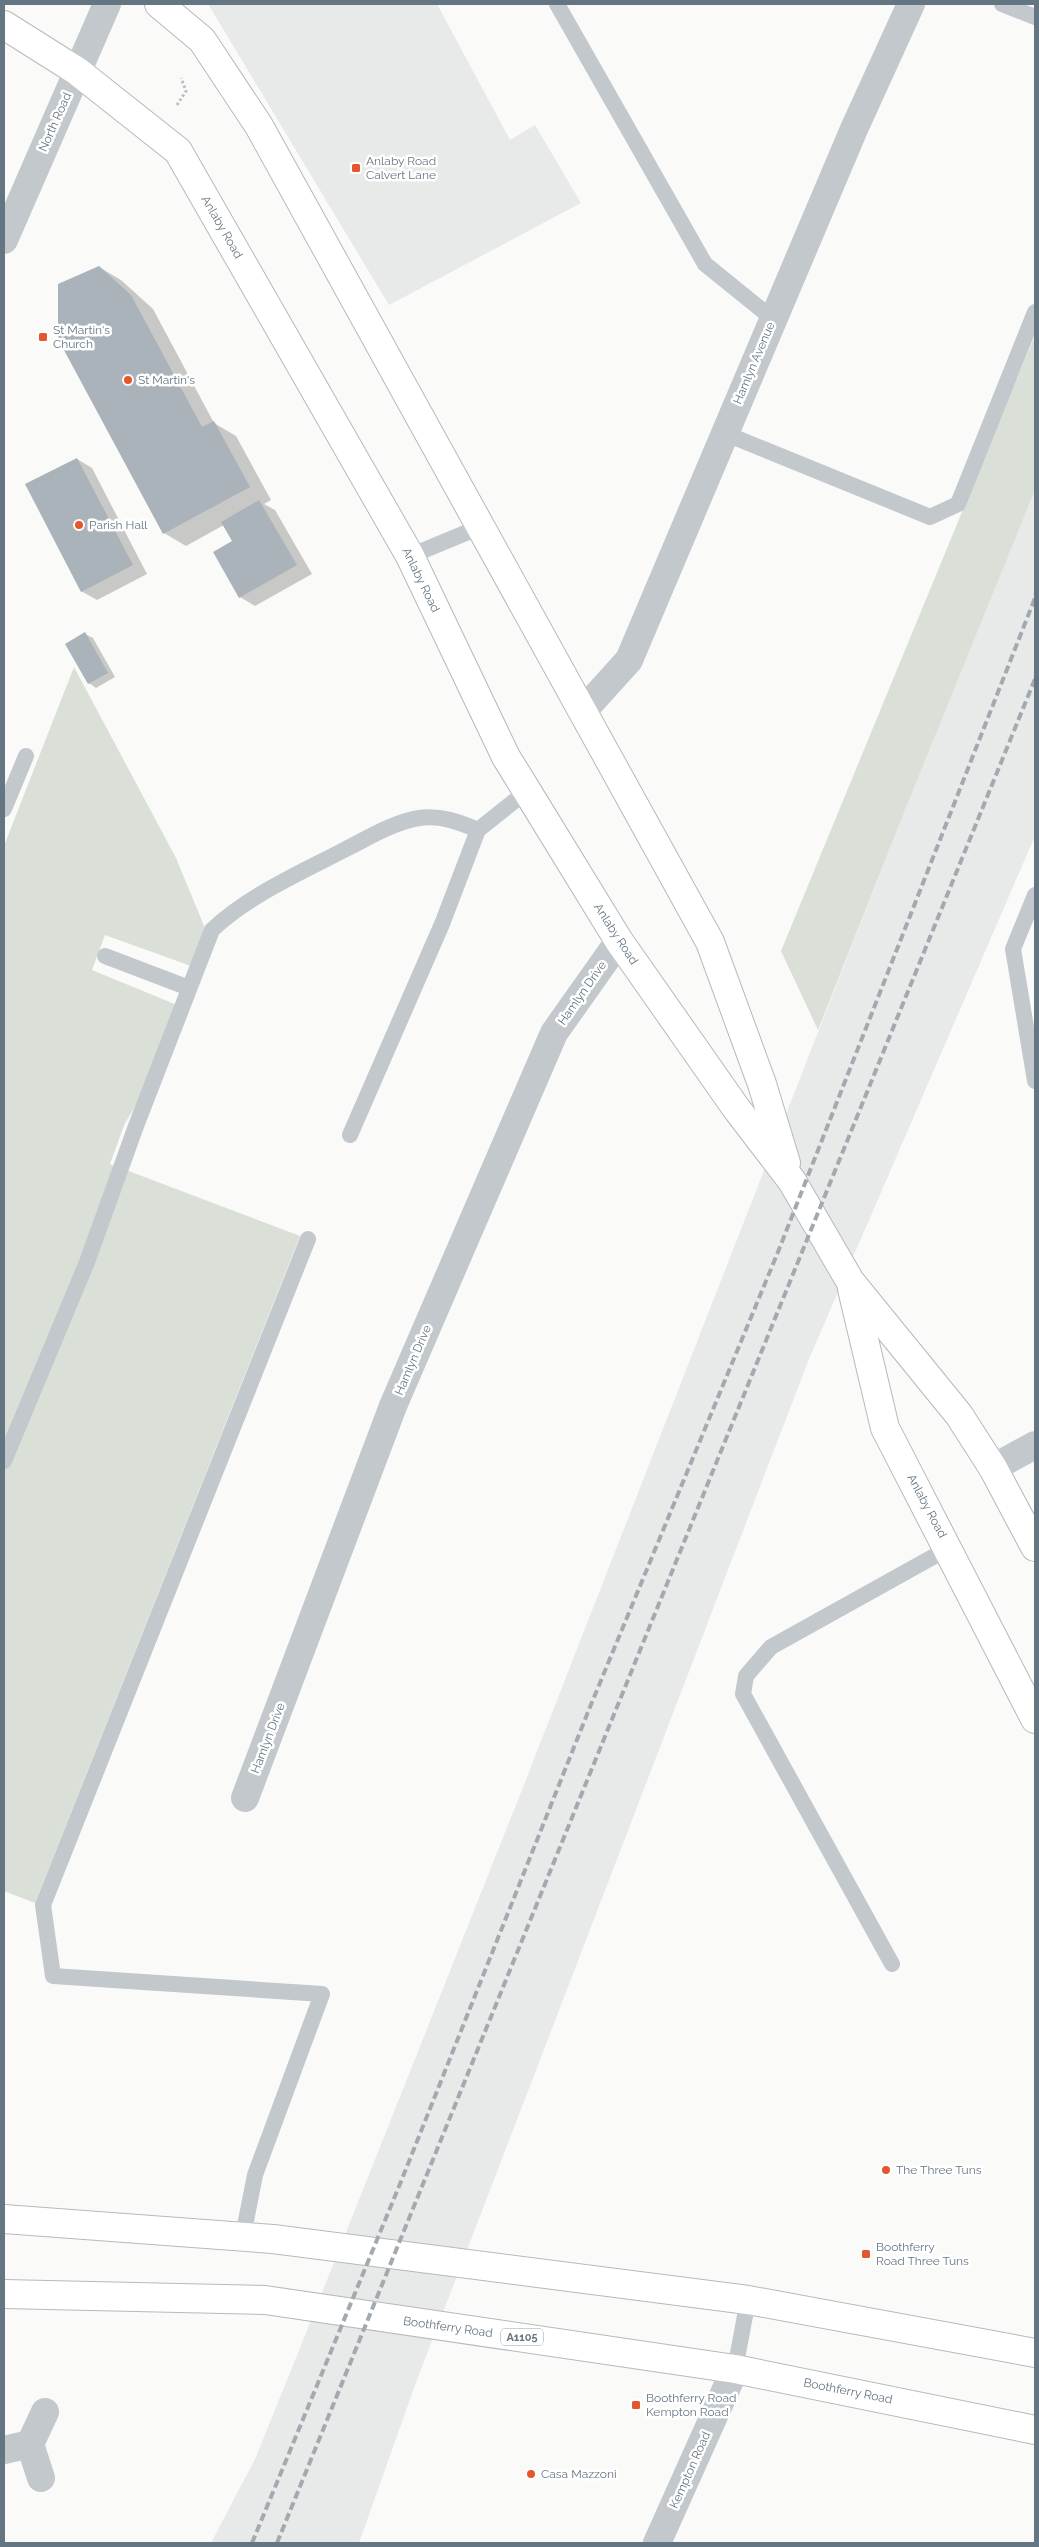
<svg xmlns="http://www.w3.org/2000/svg" width="1039" height="2547" font-family="Raleway,sans-serif">
<style>
.built{fill:#e8e9e9}
.green{fill:#dadfd7}
.shadow{fill:#0003}
.building{fill:#aab3b9}
.lines{fill:none;stroke-linecap:round;stroke-linejoin:round}
.secondary-casing{stroke:#b3babf;stroke-width:30}
.primary-casing{stroke:#b5babe;stroke-width:30}
.path{stroke:#bbbfc2;stroke-width:3;stroke-dasharray:2.5 2.5;stroke-linecap:butt}
.service{stroke:#c3c8cc;stroke-width:16}
.minor{stroke:#c3c8cc;stroke-width:28}
.tertiary{stroke:#c3c8cc;stroke-width:28}
.secondary{stroke:#fff;stroke-width:28}
.primary{stroke:#fff;stroke-width:28}
.rail{stroke:#a2aab0;stroke-width:4;stroke-dasharray:8 4;stroke-linecap:butt}
.poi-dot{fill:#e4572e;stroke:#fff;stroke-width:2}
.labels{text-anchor:middle;dominant-baseline:central;stroke-width:5;stroke-linejoin:round;paint-order:stroke}
.shield{fill:#fff;stroke:#939fa8;stroke-width:1}
.shield-label{font-size:11px;font-weight:bold;fill:#657683}
.street-label{font-size:12px;fill:#657683;stroke:#fff}
.poi-label{font-size:12px;fill:#657683;stroke:#fff;text-anchor:start}
</style>
<rect width="100%" height="100%" fill="#fafaf8"/>
<g class="built">
<polygon points="208,4 437,4 510,140 535,125 581,203 389,305"/>
<polygon points="1035,490 1035,836 809,1359 414,2388 359,2543 211,2543 255,2459 298,2353 518,1800 897,830"/>
</g>
<g class="green">
<polygon points="1035,335 1035,490 897,830 818,1030 781,951"/>
<polygon points="74,667 176,858 205,928 191,966 105,935 92,970 177,1005 141,1097 125,1123 110,1164 300,1236 35,1903 4,1891 4,846"/>
</g>
<g class="shadow">
<polygon points="99,267 121,280 153,309 214,423 236,436 271,500 264,504 275,510 312,574 255,606 240,597 233,542 224,525 186,546 164,533"/>
<polygon points="77,459 92,468 147,574 97,600 81,591"/>
<polygon points="85,634 93,638 115,677 96,688 89,683"/>
</g>
<g class="building">
<polygon points="99,266 131,295 202,427 214,421 250,487 163,534 58,339 58,284"/>
<polygon points="77,458 133,565 81,592 25,484"/>
<polygon points="259,500 297,565 239,598 213,552 232,541 221,522"/>
<polygon points="85,632 108,673 88,684 65,644"/>
</g>
<g class="lines">
<defs>
<g id="secondary">
<polyline points="159,4 202,40 259,126 710,942 762,1084 786,1163"/>
<polyline points="4,25 77,71 178,151 410,556 506,757 527,791 619,941 736,1108 792,1181 850,1281 959,1415 993,1468 1035,1547"/>
<polyline points="852,1289 885,1428 1035,1719"/>
</g>
<g id="primary">
<polyline points="4,2219 273,2239 748,2300 1035,2353"/>
<polyline points="4,2294 265,2300 735,2369 1035,2430"/>
</g>
</defs>
<use href="#secondary" class="secondary-casing"/>
<use href="#primary" class="primary-casing"/>
<polyline class="path" points="177,105 186,91 181,78"/>
<g class="service">
<polyline points="557,4 705,264 773,319"/>
<polyline points="1002,4 1035,17"/>
<polyline points="724,433 930,517 958,504 1035,312"/>
<polyline points="410,556 480,527"/>
<polyline points="4,809 26,756"/>
<polyline points="1035,895 1013,949 1035,1081"/>
<polyline points="105,956 189,988"/>
<polyline points="350,1135 442,924 478,830"/>
<path d="M4,1461l83,-199 49,-136 76,-196c37,-35 88,-57 134,-81 22,-11 48,-27 73,-31 22,-3 40,4 59,12l49,-39"/>
<polyline points="892,1964 743,1694 746,1676 771,1647 949,1548"/>
<polyline points="243,2236 255,2175 322,1994 53,1976 43,1905 308,1239"/>
<polyline points="735,2369 748,2300"/>
</g>
<g class="minor">
<polyline points="582,712 629,660 854,129 911,4"/>
<polyline points="993,1468 1035,1445"/>
<polyline points="245,1798 393,1406 554,1033 619,941"/>
<polyline points="4,2450 30,2444"/>
<polyline points="41,2478 30,2444 45,2412"/>
<polyline points="657,2543 735,2369"/>
</g>
<polyline class="tertiary" points="4,240 107,4"/>
<use href="#secondary" class="secondary"/>
<use href="#primary" class="primary"/>
<g class="rail">
<polyline points="252,2543 400,2184 590,1707 778,1252 1035,598"/>
<polyline points="277,2543 1035,679"/>
</g>
</g>
<g class="poi-dot">
<rect x="351" y="163" width="10" height="10" rx="2.5"/>
<rect x="38" y="332" width="10" height="10" rx="2.5"/>
<circle cx="128" cy="380" r="5"/>
<circle cx="79" cy="525" r="5"/>
<circle cx="886" cy="2170" r="5"/>
<rect x="861" y="2249" width="10" height="10" rx="2.5"/>
<rect x="631" y="2400" width="10" height="10" rx="2.5"/>
<circle cx="531" cy="2474" r="5"/>
</g>
<g class="labels">
<rect class="shield" x="501" y="2328.5" width="42" height="17" rx="4"/>
<g class="shield-label">
<text x="522" y="2337">A1105</text>
</g>
<g class="street-label">
<text transform="translate(55 122) rotate(-66)">North Road</text>
<text transform="translate(222 227) rotate(60)">Anlaby Road</text>
<text transform="translate(754 363) rotate(-67)">Hamlyn Avenue</text>
<text transform="translate(421 580) rotate(64)">Anlaby Road</text>
<text transform="translate(616 934) rotate(57)">Anlaby Road</text>
<text transform="translate(582 993) rotate(-55)">Hamlyn Drive</text>
<text transform="translate(413 1360) rotate(-67)">Hamlyn Drive</text>
<text transform="translate(927 1506) rotate(62)">Anlaby Road</text>
<text transform="translate(268 1738) rotate(-69)">Hamlyn Drive</text>
<text transform="translate(448 2327) rotate(8)">Boothferry Road</text>
<text transform="translate(848 2391) rotate(11)">Boothferry Road</text>
<text transform="translate(690 2470) rotate(-66)">Kempton Road</text>
</g>
<g class="poi-label">
<text x="366" y="161">Anlaby Road<tspan x="366" dy="14">Calvert Lane</tspan></text>
<text x="53" y="330">St Martin's<tspan x="53" dy="14">Church</tspan></text>
<text x="138" y="380">St Martin's</text>
<text x="89" y="525">Parish Hall</text>
<text x="896" y="2170">The Three Tuns</text>
<text x="876" y="2247">Boothferry<tspan x="876" dy="14">Road Three Tuns</tspan></text>
<text x="646" y="2398">Boothferry Road<tspan x="646" dy="14">Kempton Road</tspan></text>
<text x="541" y="2474">Casa Mazzoni</text>
</g>
</g>
<rect width="1039" height="2547" fill="none" stroke="#657683" stroke-width="10"/>
</svg>
